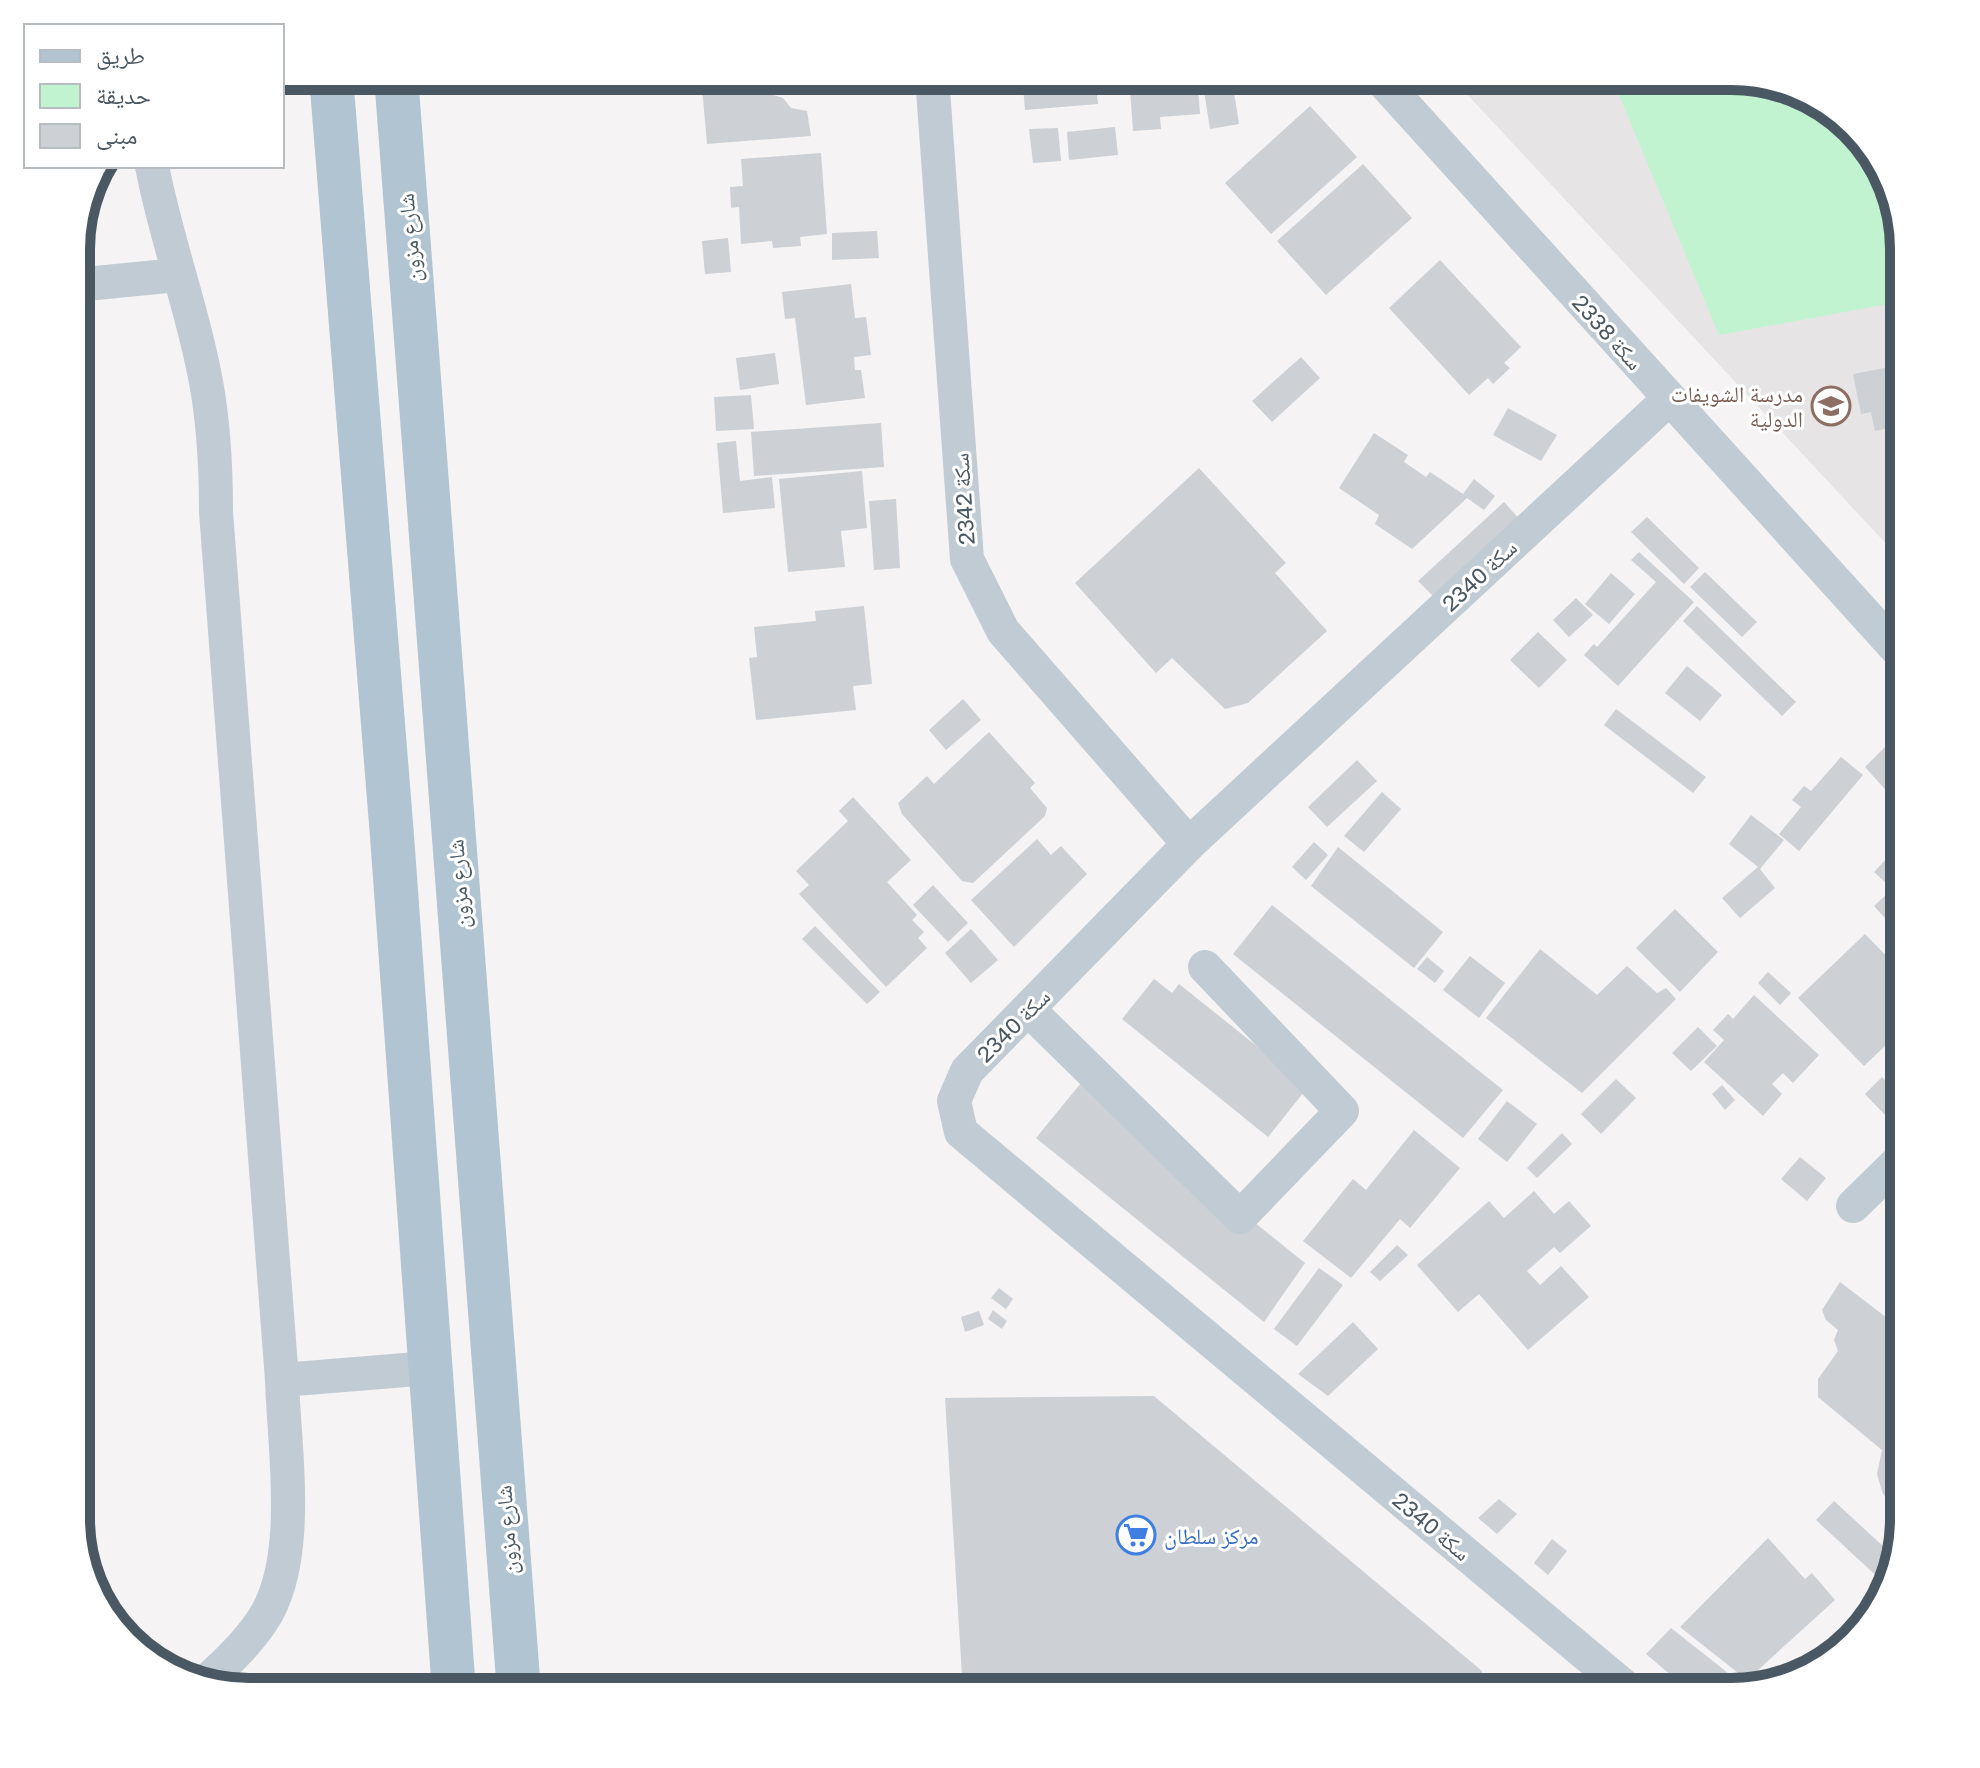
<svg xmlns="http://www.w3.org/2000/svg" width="1980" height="1768" font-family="'Golos Text','Noto Naskh Arabic',sans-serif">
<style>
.education{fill:#e6e4e5}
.green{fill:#c1f3d1}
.building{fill:#cdd0d5}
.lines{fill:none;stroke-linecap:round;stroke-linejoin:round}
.service{stroke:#c0cbd3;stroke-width:16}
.minor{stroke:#c0cbd3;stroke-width:34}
.primary{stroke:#b1c4d2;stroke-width:44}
.labels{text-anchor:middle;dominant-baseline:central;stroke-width:6;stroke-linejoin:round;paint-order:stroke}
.street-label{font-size:22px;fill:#495862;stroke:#fff}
.education-label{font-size:22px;fill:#785e54;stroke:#fff;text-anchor:end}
.shop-label{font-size:22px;fill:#366cbe;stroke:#fff;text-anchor:start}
.rim{fill:none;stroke:#495862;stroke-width:10}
</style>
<rect width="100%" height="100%" fill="#f5f3f3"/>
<polygon class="education" points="1450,76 1732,76 1798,89 1853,126 1891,182 1904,249 1904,563"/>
<polygon class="green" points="1611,76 1732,76 1798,89 1853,126 1891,182 1904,249 1904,301 1719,335"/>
<g class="building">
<polygon points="701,76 756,78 770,94 783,98 791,108 807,111 811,136 707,144"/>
<polygon points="1022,76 1095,76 1098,104 1025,110"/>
<polygon points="1129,76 1197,76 1200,114 1160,117 1161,129 1133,131"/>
<polygon points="1233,86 1239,124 1210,129 1204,91"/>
<polygon points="1310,106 1357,157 1271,234 1225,183"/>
<polygon points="1115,127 1118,155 1069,160 1067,132"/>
<polygon points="1058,128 1061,161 1033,163 1029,129"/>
<polygon points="821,153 827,234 800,237 801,246 773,248 772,241 741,244 739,207 731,208 730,187 743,186 741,159"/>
<polygon points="1363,164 1412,218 1326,295 1277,241"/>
<polygon points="877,231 879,258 832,260 832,233"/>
<polygon points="728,238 731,272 705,274 702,241"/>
<polygon points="1440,260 1521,347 1504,363 1510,368 1493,384 1488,378 1469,395 1389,308"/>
<polygon points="851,284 855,318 866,317 871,355 854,357 855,370 861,370 865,398 806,405 795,318 785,319 782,292"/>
<polygon points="775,353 779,384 740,390 736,358"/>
<polygon points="1301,357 1320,378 1272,422 1252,401"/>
<polygon points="1895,366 1904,425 1875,431 1871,412 1861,414 1853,374"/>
<polygon points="751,395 754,429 716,431 714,397"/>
<polygon points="1508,408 1557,435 1541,461 1493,435"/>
<polygon points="881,423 884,467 754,476 751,432"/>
<polygon points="1374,433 1408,455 1404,462 1426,477 1430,472 1463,494 1474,479 1495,496 1484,510 1467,498 1412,549 1375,524 1379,515 1339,488"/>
<polygon points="736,441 740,481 772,477 775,508 723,513 717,443"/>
<polygon points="1199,468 1286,563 1275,573 1327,631 1248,703 1225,709 1172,658 1156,673 1075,583"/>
<polygon points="862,471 867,528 841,531 845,567 788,572 779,479"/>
<polygon points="1904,473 1904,515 1899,516 1891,476"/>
<polygon points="896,499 900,568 874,570 869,501"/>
<polygon points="1504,502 1521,521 1437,600 1418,581"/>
<polygon points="1647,517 1699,568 1684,584 1631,532"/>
<polygon points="1639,552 1694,602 1618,686 1584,655 1594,644 1597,647 1656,582 1631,560"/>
<polygon points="1705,572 1757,622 1742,637 1690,587"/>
<polygon points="1611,573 1635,594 1609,624 1585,604"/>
<polygon points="1576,598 1593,615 1569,637 1553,620"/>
<polygon points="864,606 872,684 853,686 856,710 756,720 749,658 757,657 754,627 816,621 815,611"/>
<polygon points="1697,606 1796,702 1782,716 1683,621"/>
<polygon points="1538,632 1567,660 1539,688 1510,660"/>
<polygon points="1687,666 1722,695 1700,721 1665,693"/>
<polygon points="963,699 981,720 946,750 929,730"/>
<polygon points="1616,709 1706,777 1693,793 1604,725"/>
<polygon points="989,732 1035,783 1030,788 1047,808 1045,816 973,883 962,881 902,814 898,803 927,776 934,784"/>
<polygon points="1893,739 1904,751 1904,803 1900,806 1865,767"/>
<polygon points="1841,757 1863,775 1799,851 1779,834 1801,807 1792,800 1804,786 1811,791"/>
<polygon points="1357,760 1377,781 1327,827 1308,807"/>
<polygon points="1382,792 1401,809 1364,852 1344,836"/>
<polygon points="853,797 911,860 887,882 917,915 912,920 924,932 918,938 927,948 886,987 799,894 809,885 796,871 848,821 839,811"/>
<polygon points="1751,815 1784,840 1760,869 1775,888 1740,918 1722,898 1758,867 1729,844"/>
<polygon points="1037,839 1051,855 1061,846 1087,874 1014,947 971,900"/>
<polygon points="1314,842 1328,855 1306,880 1292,867"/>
<polygon points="1338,847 1443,932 1414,968 1311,886"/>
<polygon points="1890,855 1902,865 1886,883 1874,872"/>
<polygon points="1904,878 1904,939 1874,906"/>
<polygon points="933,885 968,923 948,942 913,905"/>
<polygon points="1272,905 1503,1090 1463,1138 1233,954"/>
<polygon points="1675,909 1718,952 1680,992 1636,948"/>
<polygon points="815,926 880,992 867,1004 802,939"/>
<polygon points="971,929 998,960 971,983 945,953"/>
<polygon points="1865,934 1904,974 1904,1028 1864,1066 1798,998"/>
<polygon points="1540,949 1597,995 1627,966 1657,993 1666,988 1676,999 1582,1093 1486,1018"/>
<polygon points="1470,956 1505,983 1479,1018 1443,990"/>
<polygon points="1427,957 1444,971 1435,983 1417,969"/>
<polygon points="1768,972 1791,993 1780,1005 1758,983"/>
<polygon points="1154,979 1172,993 1179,984 1308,1087 1268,1137 1122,1019"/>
<polygon points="1754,995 1819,1055 1793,1083 1783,1073 1772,1084 1782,1094 1763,1116 1704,1062 1724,1040 1713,1030 1728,1014 1733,1019"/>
<polygon points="1698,1027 1717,1046 1691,1071 1672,1053"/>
<polygon points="1882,1077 1904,1099 1886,1116 1865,1094"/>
<polygon points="1616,1079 1636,1098 1601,1134 1581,1114"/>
<polygon points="1081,1083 1305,1263 1264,1322 1036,1138"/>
<polygon points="1722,1085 1735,1100 1725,1110 1712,1094"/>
<polygon points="1507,1101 1537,1124 1507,1162 1478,1139"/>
<polygon points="1414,1130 1460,1168 1410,1228 1400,1219 1351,1278 1303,1241 1353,1179 1366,1190"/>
<polygon points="1562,1133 1572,1144 1537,1178 1527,1168"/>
<polygon points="1800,1157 1826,1178 1807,1201 1781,1179"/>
<polygon points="1534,1191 1554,1214 1569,1201 1591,1226 1560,1253 1554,1247 1527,1271 1540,1285 1561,1266 1589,1297 1528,1350 1479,1294 1458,1312 1417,1265 1489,1201 1504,1218"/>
<polygon points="1397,1245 1408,1255 1380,1281 1370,1272"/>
<polygon points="1319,1268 1343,1285 1297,1346 1274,1329"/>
<polygon points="1840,1282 1904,1331 1904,1503 1892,1503 1883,1494 1877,1474 1882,1450 1818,1397 1818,1379 1838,1351 1834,1340 1838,1330 1826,1320 1822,1310"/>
<polygon points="999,1288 1013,1299 1006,1309 991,1298"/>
<polygon points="993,1310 1007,1321 1002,1329 988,1319"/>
<polygon points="979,1311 984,1325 965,1332 961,1317"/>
<polygon points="1353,1322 1378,1349 1328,1396 1298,1374"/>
<polygon points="1154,1396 1482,1671 1482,1692 963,1692 945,1398"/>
<polygon points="1499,1499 1517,1514 1497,1534 1478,1518"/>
<polygon points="1834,1501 1885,1548 1904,1530 1893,1574 1884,1583 1816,1520"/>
<polygon points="1768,1538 1805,1579 1812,1573 1835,1600 1747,1680 1680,1627"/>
<polygon points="1552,1539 1567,1551 1548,1575 1534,1563"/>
<polygon points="1671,1628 1723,1669 1746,1689 1691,1692 1646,1654"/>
</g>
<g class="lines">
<polyline class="service" points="1835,1653 1863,1627"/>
<g class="minor">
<polyline points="932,76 967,559 1003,631 1189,844"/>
<polyline points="1378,76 1904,657"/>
<path d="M152,166c14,74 41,143 54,216 8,43 10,86 10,130l66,868c2,69 21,181 -20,241 -16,24 -36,43 -58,62"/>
<polyline points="76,285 177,275"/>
<polyline points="1030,1011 1240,1217 1342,1111 1205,967"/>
<polyline points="1853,1206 1904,1156"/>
<polyline points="282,1380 430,1368"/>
<polyline points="1631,1692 961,1132 954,1101 967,1071 1189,844 1669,399"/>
</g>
<g class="primary">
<polyline points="331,76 392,836 454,1692"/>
<polyline points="396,76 519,1692"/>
</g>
</g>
<defs>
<symbol id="school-ring" viewBox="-11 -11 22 22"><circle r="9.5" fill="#fff" stroke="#8d6e63" stroke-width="1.5"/><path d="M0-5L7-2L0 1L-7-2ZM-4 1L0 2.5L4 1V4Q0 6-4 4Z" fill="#8d6e63"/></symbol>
<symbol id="supermarket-ring" viewBox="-11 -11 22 22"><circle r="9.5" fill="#fff" stroke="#3f7fe0" stroke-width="1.5"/><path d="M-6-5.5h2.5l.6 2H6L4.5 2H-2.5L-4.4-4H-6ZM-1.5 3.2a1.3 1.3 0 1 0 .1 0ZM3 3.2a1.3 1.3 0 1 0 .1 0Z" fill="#3f7fe0"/></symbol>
</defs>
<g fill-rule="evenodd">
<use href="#school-ring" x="1809" y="384" width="44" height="44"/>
<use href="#supermarket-ring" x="1114" y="1513" width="44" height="44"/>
</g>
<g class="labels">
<g class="street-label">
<text transform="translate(409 238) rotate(-95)">شارع مزون</text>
<text transform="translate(1608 332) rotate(48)">سكة 2338</text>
<text transform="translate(963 499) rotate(-94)">سكة 2342</text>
<text transform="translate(1479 575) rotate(-43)">سكة 2340</text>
<text transform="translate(458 884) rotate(-94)">شارع مزون</text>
<text transform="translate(1013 1025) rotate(-45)">سكة 2340</text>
<text transform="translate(1432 1526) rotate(40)">سكة 2340</text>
<text transform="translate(506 1530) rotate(-94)">شارع مزون</text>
</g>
<g class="education-label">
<text x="1803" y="393">مدرسة الشويفات<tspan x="1803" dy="25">الدولية</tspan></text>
</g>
<g class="shop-label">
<text x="1164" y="1535">مركز سلطان</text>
</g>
</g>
<path d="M0 0H1980V1768H0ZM249 90H1731A159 159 0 0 1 1890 249V1519A159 159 0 0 1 1731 1678H249A159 159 0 0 1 90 1519V249A159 159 0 0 1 249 90Z" fill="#fff" fill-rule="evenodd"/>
<path class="rim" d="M249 90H1731A159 159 0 0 1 1890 249V1519A159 159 0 0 1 1731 1678H249A159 159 0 0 1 90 1519V249A159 159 0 0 1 249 90Z"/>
<rect x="24" y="24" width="260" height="144" fill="#ffffff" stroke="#b6bcc0" stroke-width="2"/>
<rect x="40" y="50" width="40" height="12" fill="#b1c4d2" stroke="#b6bcc0" stroke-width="2"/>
<text x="96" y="64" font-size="24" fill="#495862">طريق</text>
<rect x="40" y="84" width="40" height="24" fill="#c1f3d1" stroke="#b6bcc0" stroke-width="2"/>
<text x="96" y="104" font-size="24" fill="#495862">حديقة</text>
<rect x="40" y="124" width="40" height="24" fill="#cdd0d5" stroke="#b6bcc0" stroke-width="2"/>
<text x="96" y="144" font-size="24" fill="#495862">مبنى</text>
</svg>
